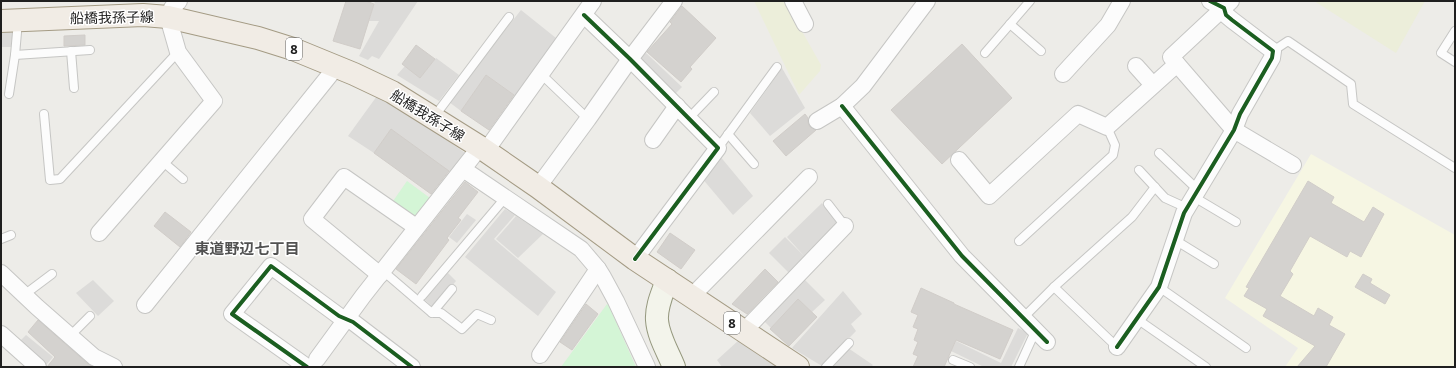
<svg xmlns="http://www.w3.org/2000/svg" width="1456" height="368" font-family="'Noto Sans','Noto Sans JP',sans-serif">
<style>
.residential{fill:#dcdbd9}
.education{fill:#f6f6e3}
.farmland{fill:#eceeda}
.park{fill:#d4f5d6}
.building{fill:#d4d2cf;stroke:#d1cdc9}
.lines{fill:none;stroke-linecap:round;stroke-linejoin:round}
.lane-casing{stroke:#c6c6c4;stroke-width:10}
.street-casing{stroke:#c6c6c4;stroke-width:18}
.secondary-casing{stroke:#95987e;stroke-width:24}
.primary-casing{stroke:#a49b84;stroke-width:24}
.lane{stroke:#fcfcfc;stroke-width:8}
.street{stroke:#fcfcfc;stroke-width:16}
.secondary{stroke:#f3f4eb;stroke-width:22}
.primary{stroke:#f1ece5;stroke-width:22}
.cycleway-casing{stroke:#fff;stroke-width:6}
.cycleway{stroke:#1b5e20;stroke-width:4}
.labels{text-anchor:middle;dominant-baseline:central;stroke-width:3;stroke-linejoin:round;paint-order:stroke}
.shield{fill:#fff;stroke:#626262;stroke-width:1}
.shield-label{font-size:13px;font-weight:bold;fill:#1f1f1f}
.street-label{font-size:14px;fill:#1f1f1f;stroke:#fff}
.neighbourhood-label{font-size:15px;font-weight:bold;fill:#525252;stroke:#fff}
</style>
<rect width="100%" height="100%" fill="#edece8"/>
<g class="residential">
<polygon points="375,1 418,1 379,59 372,56 368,60 359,56 379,21 369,21"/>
<polygon points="521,10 561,42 519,99 486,75 461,111 449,102"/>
<polygon points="1,31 13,31 11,47 2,47 1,52"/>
<polygon points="646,53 682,87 674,95 638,62"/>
<polygon points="436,58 459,75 439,101 397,75 405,66 420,78"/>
<polygon points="782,68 805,108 770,136 750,113"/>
<polygon points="377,96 394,105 425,124 465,153 450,172 391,129 374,153 348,136"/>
<polygon points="719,155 753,196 733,215 701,177"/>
<polygon points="822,203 839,224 792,276 769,253 785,237 805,257 787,237"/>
<polygon points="505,209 515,215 494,239 556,292 538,316 465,257"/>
<polygon points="467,214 476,220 457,243 449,237"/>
<polygon points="516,216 543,234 518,258 496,239"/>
<polygon points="448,273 456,281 433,307 425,300"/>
<polygon points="801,276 825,300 812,312 798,299 771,328 761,318"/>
<polygon points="93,280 114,301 98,316 76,293"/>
<polygon points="843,291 862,314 851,324 856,331 822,366 792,348"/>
<polygon points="1018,328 1028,333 1011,367 984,367 951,351 956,341 1001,363"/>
<polygon points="26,335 53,357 46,365 19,342"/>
<polygon points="739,340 775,365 773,367 722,367 717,360"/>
<polygon points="848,348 873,365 871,367 830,367"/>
</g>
<polygon class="education" points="1311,154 1455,235 1455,367 1285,367 1298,348 1225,298"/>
<g class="farmland">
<polygon points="754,1 785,1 821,65 820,71 799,95"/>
<polygon points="1314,1 1425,1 1396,53"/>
</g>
<g class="park">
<polygon points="407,181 430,198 415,217 391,204"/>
<polygon points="607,304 609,306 636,367 561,367"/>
</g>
<g class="building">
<polygon points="346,1 366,1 374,4 360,49 333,41"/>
<polygon points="682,6 716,38 690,67 692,69 681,82 647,52 672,24 670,22"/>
<polygon points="85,35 85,45 64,46 64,36"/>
<polygon points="962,44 1012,98 942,164 891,110"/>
<polygon points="416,45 435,59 420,78 402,64"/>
<polygon points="486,75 514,95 489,130 461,111"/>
<polygon points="805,114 808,118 808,122 809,126 816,130 786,156 773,141"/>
<polygon points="391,129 449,171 431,194 374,153"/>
<polygon points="1308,181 1334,197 1331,203 1364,222 1373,207 1384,214 1361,257 1350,251 1347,257 1310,236 1290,271 1293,274 1280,296 1314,316 1318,308 1333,317 1329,325 1345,334 1326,367 1297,367 1315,346 1263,316 1267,309 1244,296 1249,288 1246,287"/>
<polygon points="465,182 478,192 458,218 461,220 447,238 449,240 416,284 396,269"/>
<polygon points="165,212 191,232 180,247 154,226"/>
<polygon points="670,233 695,250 681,269 657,252"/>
<polygon points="765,269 778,282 747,314 732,304"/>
<polygon points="1363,274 1372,279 1370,283 1390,295 1385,304 1355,287"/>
<polygon points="921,288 954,303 954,304 1013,330 1000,359 956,340 944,367 913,367 918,356 913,354 918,342 914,340 918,329 913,327 918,315 911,312"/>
<polygon points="798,299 817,317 789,346 770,329"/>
<polygon points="586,304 598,314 572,350 560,342"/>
<polygon points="38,320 88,364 93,367 47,367 55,357 28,332"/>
</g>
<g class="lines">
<defs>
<g id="lane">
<polyline points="1010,24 1041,51"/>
<polyline points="1455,31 1441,53 1455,62"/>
<polyline points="71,51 74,88"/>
<polyline points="1273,51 1288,41 1351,84 1353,104 1455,168"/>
<polyline points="985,53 1030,1"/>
<polyline points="15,55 90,50"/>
<polyline points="541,74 588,119"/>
<polyline points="9,94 15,55 18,21"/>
<polyline points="44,114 50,180 60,179 178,52"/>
<polyline points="434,117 509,17"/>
<polyline points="689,118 714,92"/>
<polyline points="728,134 754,164"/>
<polyline points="718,148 777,67"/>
<polyline points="1159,153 1198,190"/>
<polyline points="162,161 183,179"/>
<polyline points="1139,170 1165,198 1187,208"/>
<polyline points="1194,197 1236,222"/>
<polyline points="828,204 845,226"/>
<polyline points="1,239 11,235"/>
<polyline points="1175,240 1214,264"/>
<polyline points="1019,241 1113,155 1115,145 1107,127"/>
<polyline points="383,271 432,313 441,313 462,329 477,314 491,320"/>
<polyline points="1054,287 1117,347"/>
<polyline points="1159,287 1246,348"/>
<polyline points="24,295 52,274"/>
<polyline points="422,296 505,198"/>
<polyline points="432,313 452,289"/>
<polyline points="1023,318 1054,287 1132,217 1155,187"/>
<polyline points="1137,319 1206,367"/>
<polyline points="70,336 90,316"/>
<polyline points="953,360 970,367"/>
<polyline points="826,367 849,343"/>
<polyline points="1019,367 1034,334"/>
</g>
<g id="street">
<polyline points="793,1 805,24"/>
<polyline points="1231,1 1171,57 1234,130 1293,165"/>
<polyline points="584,15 630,59 718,148 635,259"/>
<polyline points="1136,66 1153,85"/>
<polyline points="1063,74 1108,25 1122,1"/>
<polyline points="842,106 962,256 1047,342"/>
<polyline points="817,121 842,106 863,86 927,1"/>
<polyline points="653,140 677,106"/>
<polyline points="485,152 593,1"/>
<polyline points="959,160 989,196 1078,114 1107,127 1177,64"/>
<polyline points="463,169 581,249 598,269 603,277 616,301 647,367"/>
<polyline points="538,187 588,119 630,59 674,1"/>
<polyline points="99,233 214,101 178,52 168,17 172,8 179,1"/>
<polyline points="1,273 37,307 94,357 114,367"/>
<polyline points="380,275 312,219 344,177 416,227"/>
<polyline points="692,296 809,177"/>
<polyline points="145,305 337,66"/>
<polyline points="744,331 845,226"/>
<polyline points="1,334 38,367"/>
<polyline points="1117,347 1159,287 1184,213 1234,130 1240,114 1272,58 1273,51 1232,20 1226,15 1224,8 1210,1"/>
<polyline points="540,355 598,269"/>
<polyline points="317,359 363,296 480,147"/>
<polyline points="307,367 232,314 271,266 339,316 353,322 412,367"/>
</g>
<path id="secondary" d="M667,280c-4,12 -11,26 -10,40 1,16 11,32 17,47"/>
<polyline id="primary" points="1,21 143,15 168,17 258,38 293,49 354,74 392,92 480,147 538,187 635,259 798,367"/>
</defs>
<use href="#lane" class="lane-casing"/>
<use href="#street" class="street-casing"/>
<use href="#secondary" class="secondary-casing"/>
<use href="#primary" class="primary-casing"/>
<use href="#lane" class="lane"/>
<use href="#street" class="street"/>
<use href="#secondary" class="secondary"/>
<use href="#primary" class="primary"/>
<defs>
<g id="cycleway">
<polyline points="584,15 630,59 718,148 635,259"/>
<polyline points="842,106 962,256 1047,342"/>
<polyline points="1117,347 1159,287 1184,213 1234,130 1240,114 1272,58 1273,51 1232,20 1226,15 1224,8 1210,1"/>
<polyline points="307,367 232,314 271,266 339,316 353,322 412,367"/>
</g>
</defs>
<use href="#cycleway" class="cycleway-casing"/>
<use href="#cycleway" class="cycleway"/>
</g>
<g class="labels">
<g class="shield">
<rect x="286" y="38" width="16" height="22" rx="3"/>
<rect x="724" y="312" width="16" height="22" rx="3"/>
</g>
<g class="shield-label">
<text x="294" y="49">8</text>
<text x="732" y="323">8</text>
</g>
<g class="street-label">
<text transform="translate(112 17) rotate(-1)">船橋我孫子線</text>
<text transform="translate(428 115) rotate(32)">船橋我孫子線</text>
</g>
<g class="neighbourhood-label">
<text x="247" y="248">東道野辺七丁目</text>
</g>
</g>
<rect width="1456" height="368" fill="none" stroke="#1f1f1f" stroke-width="4"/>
</svg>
